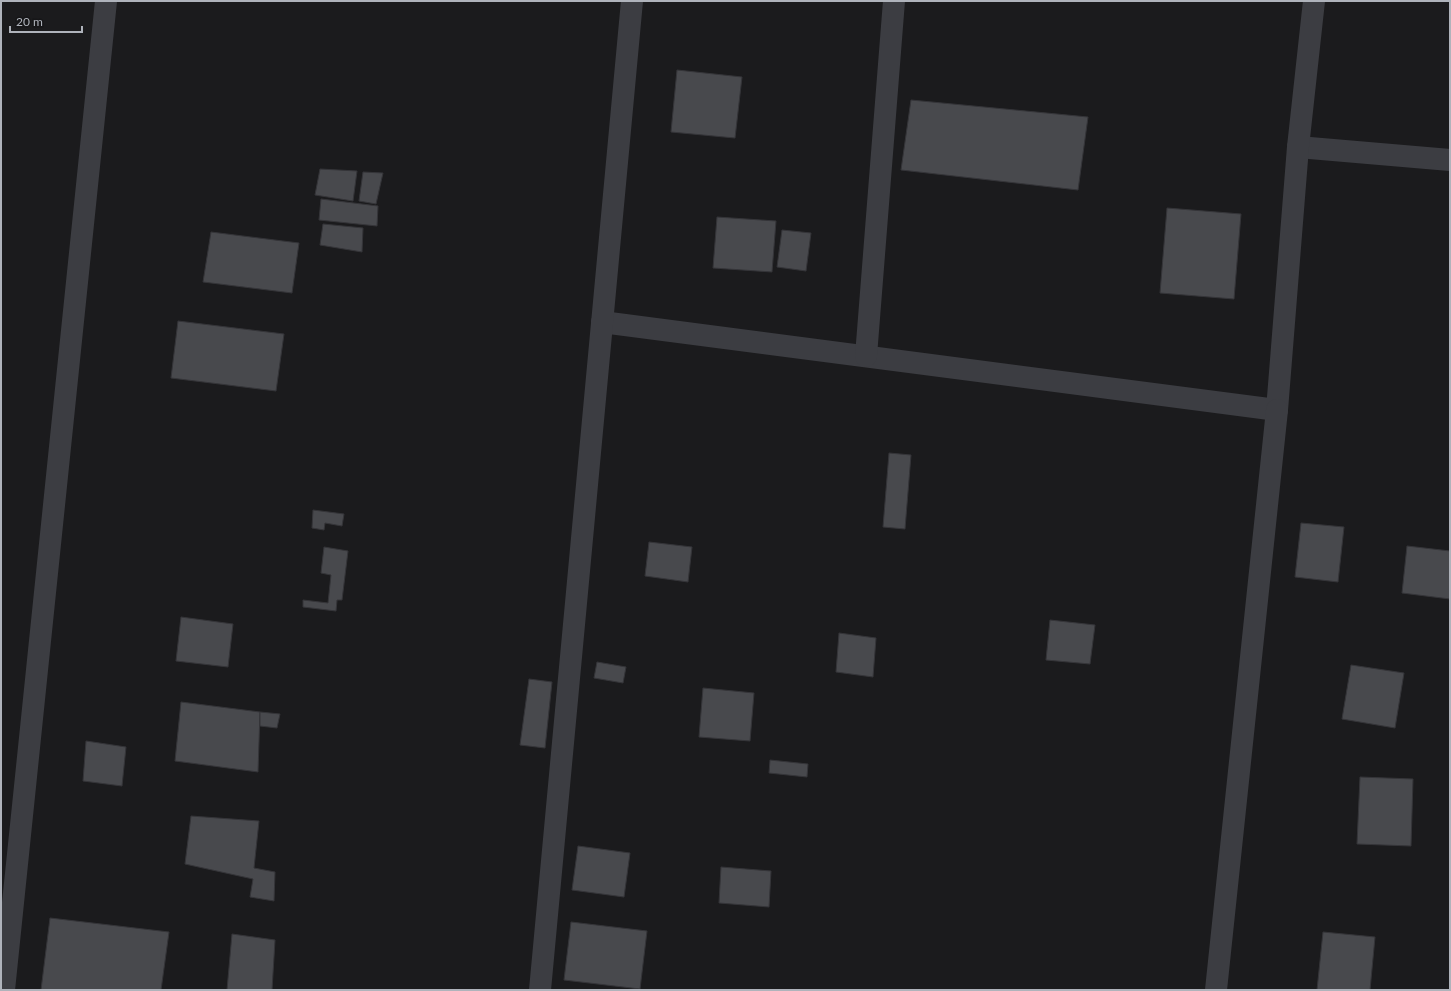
<svg xmlns="http://www.w3.org/2000/svg" width="1451" height="991" font-family="Lato,sans-serif">
<style>
.building{fill:#48494d;stroke:#353539}
.lines{fill:none;stroke-linecap:round;stroke-linejoin:round}
.minor{stroke:#3c3d42;stroke-width:22}
</style>
<rect width="100%" height="100%" fill="#1b1b1d"/>
<g class="building">
<polygon points="677,70 742,77 735,138 671,132"/>
<polygon points="911,100 1088,117 1078,190 901,170"/>
<polygon points="320,169 357,171 353,201 315,195"/>
<polygon points="363,172 383,173 376,204 359,201"/>
<polygon points="321,199 378,206 377,226 319,220"/>
<polygon points="1167,208 1241,214 1234,299 1160,293"/>
<polygon points="717,217 776,221 772,272 713,268"/>
<polygon points="323,224 363,228 362,252 320,245"/>
<polygon points="782,230 811,233 806,271 777,267"/>
<polygon points="211,232 299,243 292,293 203,282"/>
<polygon points="178,321 284,334 276,391 171,378"/>
<polygon points="889,453 911,455 905,529 883,527"/>
<polygon points="313,510 344,514 342,526 325,523 324,530 312,528"/>
<polygon points="1301,523 1344,527 1338,582 1295,577"/>
<polygon points="649,542 692,547 688,582 645,576"/>
<polygon points="1407,546 1450,551 1450,599 1402,593"/>
<polygon points="324,547 348,551 342,600 337,600 336,611 303,607 303,600 328,603 331,575 321,573"/>
<polygon points="181,617 233,624 228,667 176,661"/>
<polygon points="1050,620 1095,625 1090,664 1046,660"/>
<polygon points="839,633 876,638 873,677 836,672"/>
<polygon points="597,662 626,667 623,683 594,678"/>
<polygon points="1351,665 1404,673 1395,728 1342,719"/>
<polygon points="529,679 552,682 545,748 520,745"/>
<polygon points="703,688 754,693 750,741 699,737"/>
<polygon points="181,702 260,712 258,772 175,761"/>
<polygon points="260,712 280,714 277,728 260,726"/>
<polygon points="86,741 126,747 122,786 83,781"/>
<polygon points="770,760 808,764 807,777 769,773"/>
<polygon points="1360,777 1413,779 1411,846 1357,844"/>
<polygon points="191,816 259,821 254,868 275,872 274,901 250,897 253,879 185,864"/>
<polygon points="578,846 630,853 624,897 572,890"/>
<polygon points="721,867 771,871 769,907 719,903"/>
<polygon points="50,918 169,932 161,990 41,990"/>
<polygon points="571,922 647,931 640,989 564,980"/>
<polygon points="1323,932 1375,937 1370,990 1317,990"/>
<polygon points="232,934 275,940 272,990 227,990"/>
</g>
<g class="lines">
<g class="minor">
<polyline points="1298,147 1450,160"/>
<polyline points="602,322 1277,410 1298,147 1314,1"/>
<polyline points="866,356 894,1"/>
<polyline points="4,990 106,1"/>
<polyline points="540,990 632,1"/>
<polyline points="1216,990 1277,410"/>
</g>
</g>
<rect width="1451" height="991" fill="none" stroke="#afb3bb" stroke-width="4"/>
<path d="M10 26v6h72v-6" fill="none" stroke="#afb3bb" stroke-width="2"/>
<text x="16" y="26" font-size="12" fill="#afb3bb" stroke="#161618" stroke-width="3" paint-order="stroke">20 m</text>
</svg>
